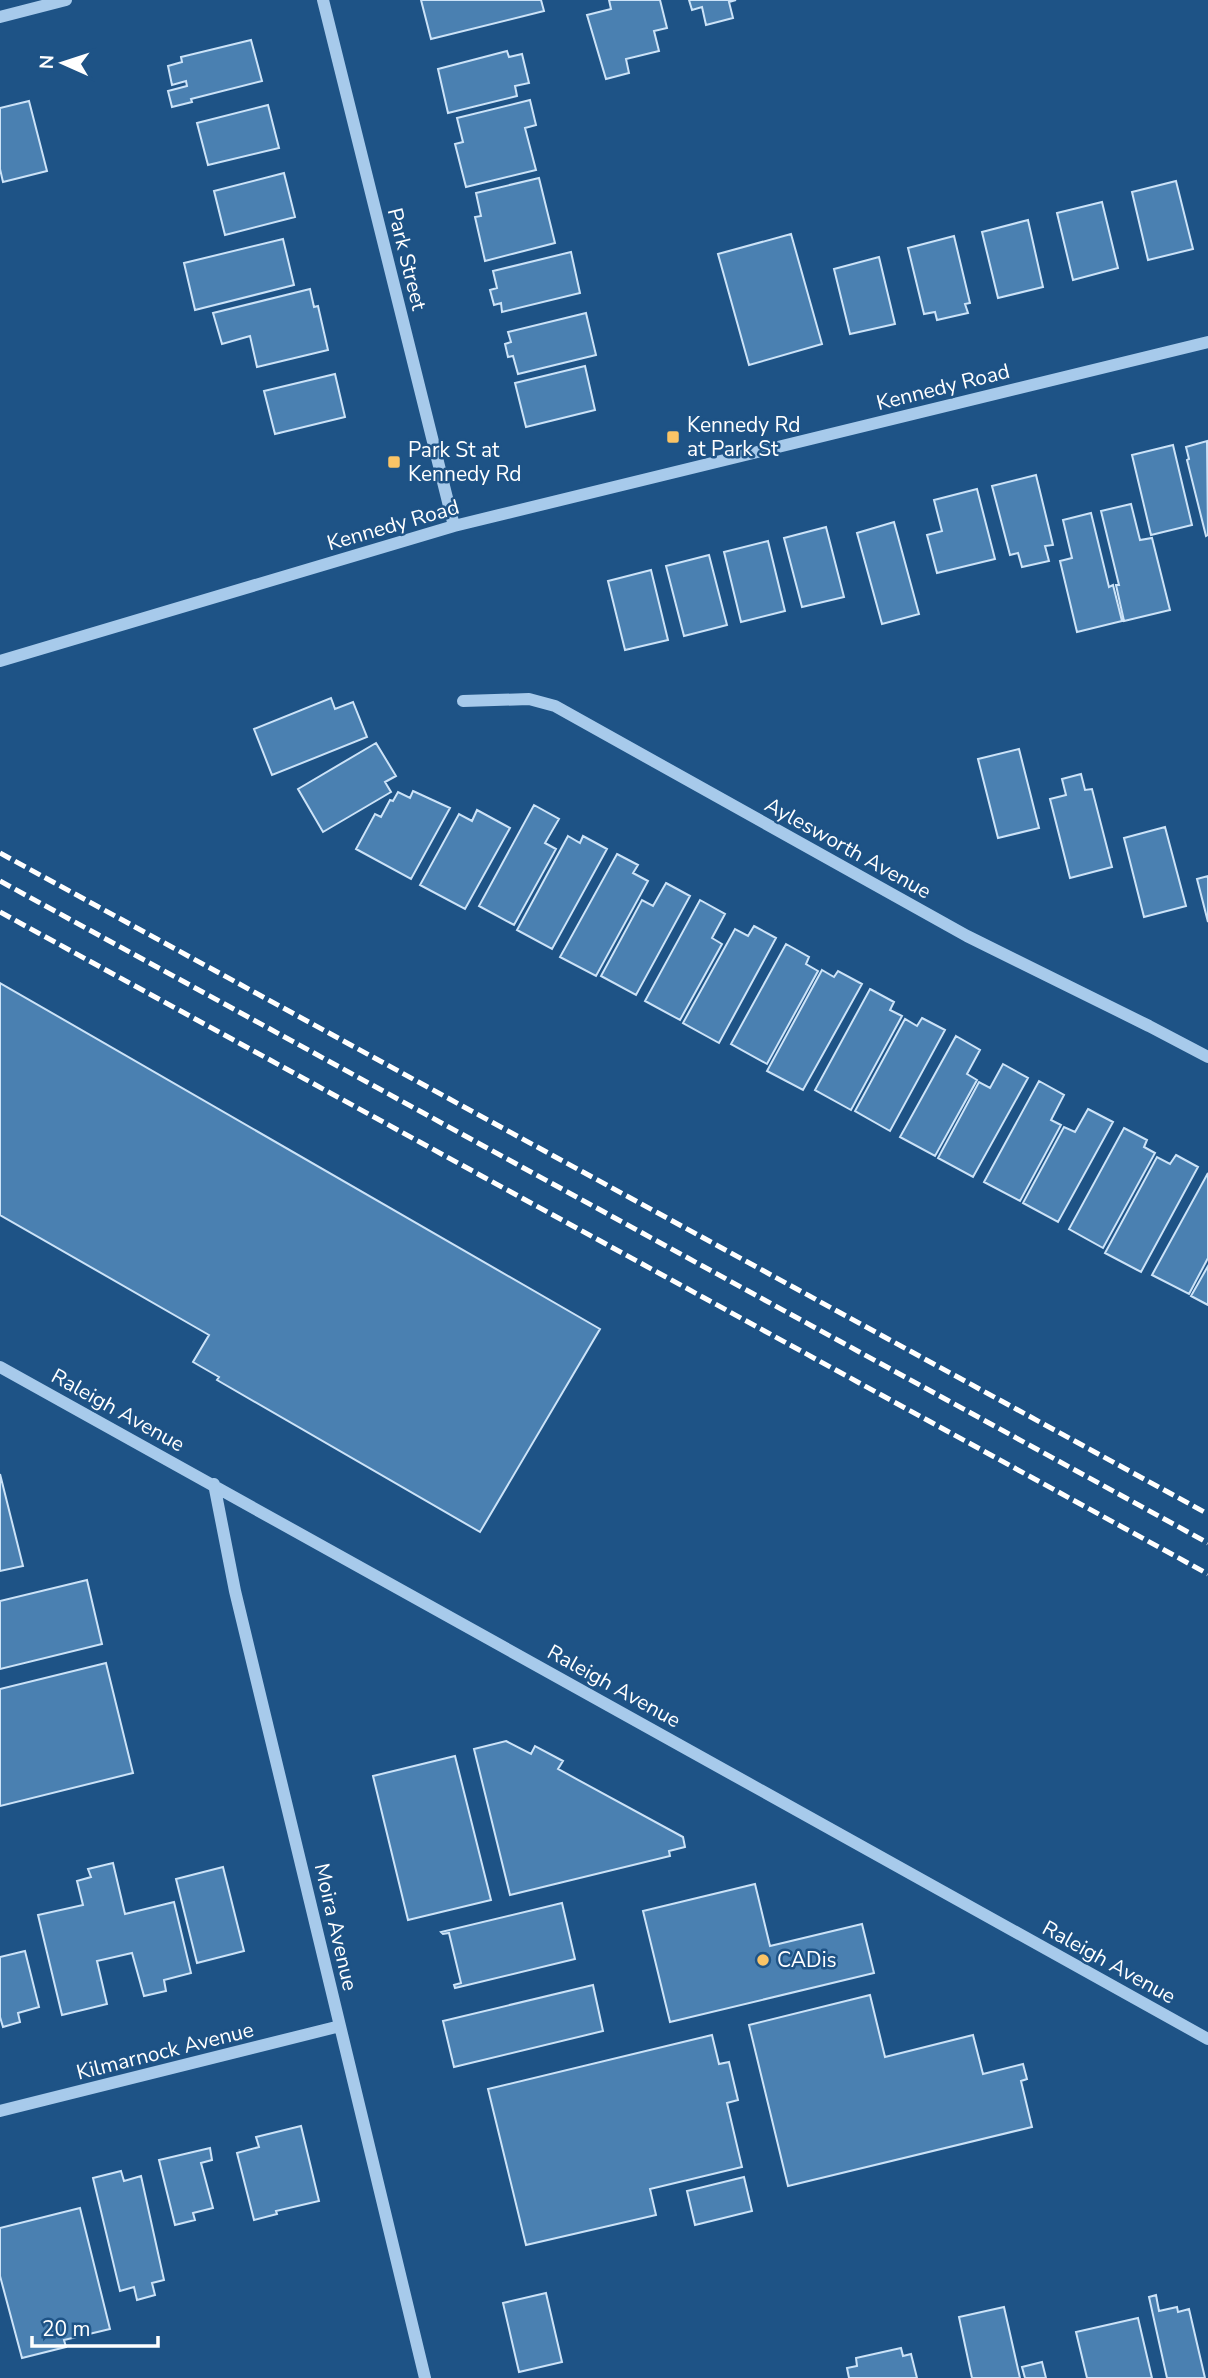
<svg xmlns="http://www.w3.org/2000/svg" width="1208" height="2378" viewBox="0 0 1208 2378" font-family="'Nunito Sans',sans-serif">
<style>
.building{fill:#4a80b1;stroke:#cce3f8;stroke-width:2}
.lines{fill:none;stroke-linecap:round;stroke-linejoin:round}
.minor{stroke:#a7caeb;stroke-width:12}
.rail{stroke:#fff;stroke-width:5;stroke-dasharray:12 5;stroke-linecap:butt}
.poi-dot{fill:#fac466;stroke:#1e5386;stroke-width:2.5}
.labels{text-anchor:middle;stroke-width:5;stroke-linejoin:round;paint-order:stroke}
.street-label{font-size:21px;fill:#fff;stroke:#1e5386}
.poi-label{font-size:21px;fill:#fff;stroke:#1e5386;text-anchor:start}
</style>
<rect width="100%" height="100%" fill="#1e5386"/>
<path class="building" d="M421,0h120l3,11 -113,28z
M609,0h51l7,28 -13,3 5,20 -33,8 3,14 -23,6 -19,-64 24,-6z
M689,0h47l-7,2 4,16 -27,7 -4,-18 -10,3z
M251,40l11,41 -71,18 1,3 -20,5 -4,-16 19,-5 -1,-5 -14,4 -4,-19 14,-4 -1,-5z
M507,51l2,6 13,-3 7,29 -14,3 2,10 -69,17 -10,-44z
M530,100l6,25 -11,3 11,42 -70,17 -11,-43 8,-2 -6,-24z
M29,101l18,70 -44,11 -3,-13v-61z
M268,105l11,43 -71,17 -11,-42z
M284,173l11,44 -70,18 -11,-44z
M539,178l16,65 -70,18 -10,-44 6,-1 -5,-23z
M1176,181l17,68 -45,11 -16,-68z
M1102,202l16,66 -45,12 -16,-67z
M1028,220l15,67 -45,11 -16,-66z
M791,234l31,110 -73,21 -31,-111z
M954,236l16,67 -5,1 3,9 -31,7 -2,-8 -11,2 -16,-66z
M283,239l11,46 -99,25 -11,-47z
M571,252l9,41 -78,19 -1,-9 -7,2 -4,-15 7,-2 -4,-17z
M879,257l16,67 -45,10 -16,-65z
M310,289l4,18 4,-1 10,44 -71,17 -7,-31 -28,8 -9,-31z
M586,313l10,42 -78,19 -5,-18 -5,1 -3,-13 6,-2 -3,-10z
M585,366l10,44 -69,17 -11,-44z
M335,374l10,43 -70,17 -11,-43z
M1207,441l1,94 -2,1 -19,-76 2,-1 -3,-12z
M1173,445l19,80 -41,10 -19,-80z
M1036,475l17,70 -8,1 4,15 -27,6 -4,-14 -8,2 -18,-69z
M977,489l18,70 -58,14 -10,-38 15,-4 -8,-31z
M1131,504l9,36 12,-2 18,72 -46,11 -8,-36h3l-18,-74z
M1091,513l18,74 4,-2 9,36 -45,11 -17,-71 12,-3 -9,-38z
M894,522l25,92 -37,10 -25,-91z
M826,527l18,70 -42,10 -18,-69z
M768,541l17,70 -44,11 -17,-70z
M709,555l18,70 -43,11 -18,-70z
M651,570l17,70 -43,10 -17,-69z
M331,698l4,11 18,-7 14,35 -95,38 -18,-46z
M376,743l20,33 -11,6 6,10 -68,40 -25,-43z
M1019,749l20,79 -41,10 -20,-79z
M1081,774l4,16 7,-1 20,78 -42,11 -20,-79 16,-4 -4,-16z
M413,791l37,17 -39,71 -55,-30 19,-35 6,3 9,-17 3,1 5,-9 12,6z
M534,805l25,14 -14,24 11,6 -42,76 -35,-19z
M477,810l33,18 -45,81 -45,-24 39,-71 13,7z
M1165,827l21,79 -42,11 -20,-79z
M568,836l12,7 3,-7 24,13 -55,100 -35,-19z
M617,854l21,11 -5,8 15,8 -52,95 -36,-19z
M1208,876v46l-11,-43z
M666,883l24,13 -54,99 -35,-19 41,-76 11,6z
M700,900l25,14 -13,24 10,6 -42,76 -35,-19z
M754,926l22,12 -57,105 -36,-20 52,-94 13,7z
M786,944l23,13 -3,7 12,7 -51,93 -36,-20z
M822,970l12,7 4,-6 24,13 -59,106 -36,-19z
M0,983l600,346 -120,203 -263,-152 2,-3 -26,-15 16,-27 -209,-120z
M870,989l24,13 -4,8 12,6 -51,94 -36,-20z
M922,1018l23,12 -55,101 -35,-20 50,-92 12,7z
M956,1036l24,14 -13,24 10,6 -42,76 -35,-19z
M1003,1064l25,14 -55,99 -35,-19 41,-76 11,6z
M1039,1081l25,14 -13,25 10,5 -41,76 -36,-19z
M1088,1109l25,13 -55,100 -35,-19 41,-76 11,5z
M1124,1128l23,12 -3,7 11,6 -52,95 -34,-19z
M1176,1155l22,12 -57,105 -36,-19 52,-96 13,7z
M1208,1173v85l-19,36 -37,-19z
M1208,1266v39l-17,-9z
M0,1474l23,92 -23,5z
M87,1580l15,64 -102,25v-68z
M106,1663l27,110 -133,33v-117z
M506,1741l25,13 4,-8 28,15 -5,8 125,68 2,10 -16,4 1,5 -160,39 -36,-146z
M455,1756l36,144 -83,20 -35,-144z
M113,1863l12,51 49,-12 17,71 -27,7 2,11 -22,5 -12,-43 -35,8 10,43 -45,11 -24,-100 45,-10 -6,-24 14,-4 -3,-8z
M223,1867l21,84 -47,12 -21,-84z
M755,1884l15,62 92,-22 12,49 -204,49 -27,-111z
M562,1903l13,56 -120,29 -1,-3 7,-2 -12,-50 -6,1 -2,-2z
M25,1951l14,56 -21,6 2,9 -17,5 -3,-10v-60z
M593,1985l10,46 -149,36 -11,-46z
M870,1995l15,62 88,-22 10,39 40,-10 4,15 -6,2 11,46 -244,59 -39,-161z
M712,2035l7,29 10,-2 9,38 -11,3 15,64 -92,22 6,26 -130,30 -38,-156z
M301,2126l18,75 -43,10 1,3 -23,6 -17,-67 22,-6 -3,-10z
M210,2148l2,12 -11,3 12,45 -20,5 2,7 -20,5 -16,-65z
M121,2171l3,10 17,-5 23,104 -12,3 3,12 -18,5 -3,-13 -14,4 -27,-113z
M744,2177l8,34 -57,14 -8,-34z
M80,2208l30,121 -46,11 2,7 -44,11 -22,-82v-48z
M546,2293l16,69 -43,10 -16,-69z
M1156,2295l3,16 18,-4 1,5 11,-3 16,69h-38l-18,-81z
M1004,2307l16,71h-48l-13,-61z
M1138,2318l14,60h-65l-11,-46z
M901,2348l2,8 8,-2 6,24h-68l-2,-10 10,-2 -1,-8z
M1042,2362l4,16h-21l-3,-11z"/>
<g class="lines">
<path class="minor" d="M323,0l131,526
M0,17l66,-17
M0,661l454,-135 754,-184
M463,701l66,-2 26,7 412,230 182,90 59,31
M0,1367l1208,672
M214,1484l21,107 190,787
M0,2111l340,-85"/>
<path class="rail" d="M0,853l1208,661
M0,881l1208,662
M0,912l1208,662"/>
</g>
<g class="poi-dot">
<rect x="666" y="430" width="14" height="14" rx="3.5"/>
<rect x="387" y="455" width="14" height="14" rx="3.5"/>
<circle cx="763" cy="1960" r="7"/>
</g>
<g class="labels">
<g class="street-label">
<text transform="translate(407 259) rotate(76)" y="7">Park Street</text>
<text transform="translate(943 387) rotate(-14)" y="7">Kennedy Road</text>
<text transform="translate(393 525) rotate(-16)" y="7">Kennedy Road</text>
<text transform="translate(848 848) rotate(29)" y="7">Aylesworth Avenue</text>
<text transform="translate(118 1410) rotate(29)" y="7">Raleigh Avenue</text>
<text transform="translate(614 1686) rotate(29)" y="7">Raleigh Avenue</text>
<text transform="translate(336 1927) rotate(77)" y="7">Moira Avenue</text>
<text transform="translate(1109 1962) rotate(29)" y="7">Raleigh Avenue</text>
<text transform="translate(165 2051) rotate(-14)" y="7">Kilmarnock Avenue</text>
</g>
<g class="poi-label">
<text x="687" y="432">Kennedy Rd<tspan x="687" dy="24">at Park St</tspan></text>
<text x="408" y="457">Park St at<tspan x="408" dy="24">Kennedy Rd</tspan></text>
<text x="777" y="1967">CADis</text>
</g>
</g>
<g transform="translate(63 63) rotate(273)" stroke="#1e5386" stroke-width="5" paint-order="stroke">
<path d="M0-5L12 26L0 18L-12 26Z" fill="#ffffff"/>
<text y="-10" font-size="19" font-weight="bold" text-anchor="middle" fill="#ffffff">N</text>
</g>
<path d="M32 2336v10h126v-10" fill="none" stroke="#ffffff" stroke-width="3.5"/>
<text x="42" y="2336" font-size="21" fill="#ffffff" stroke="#1e5386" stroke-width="5" paint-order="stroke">20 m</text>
</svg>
